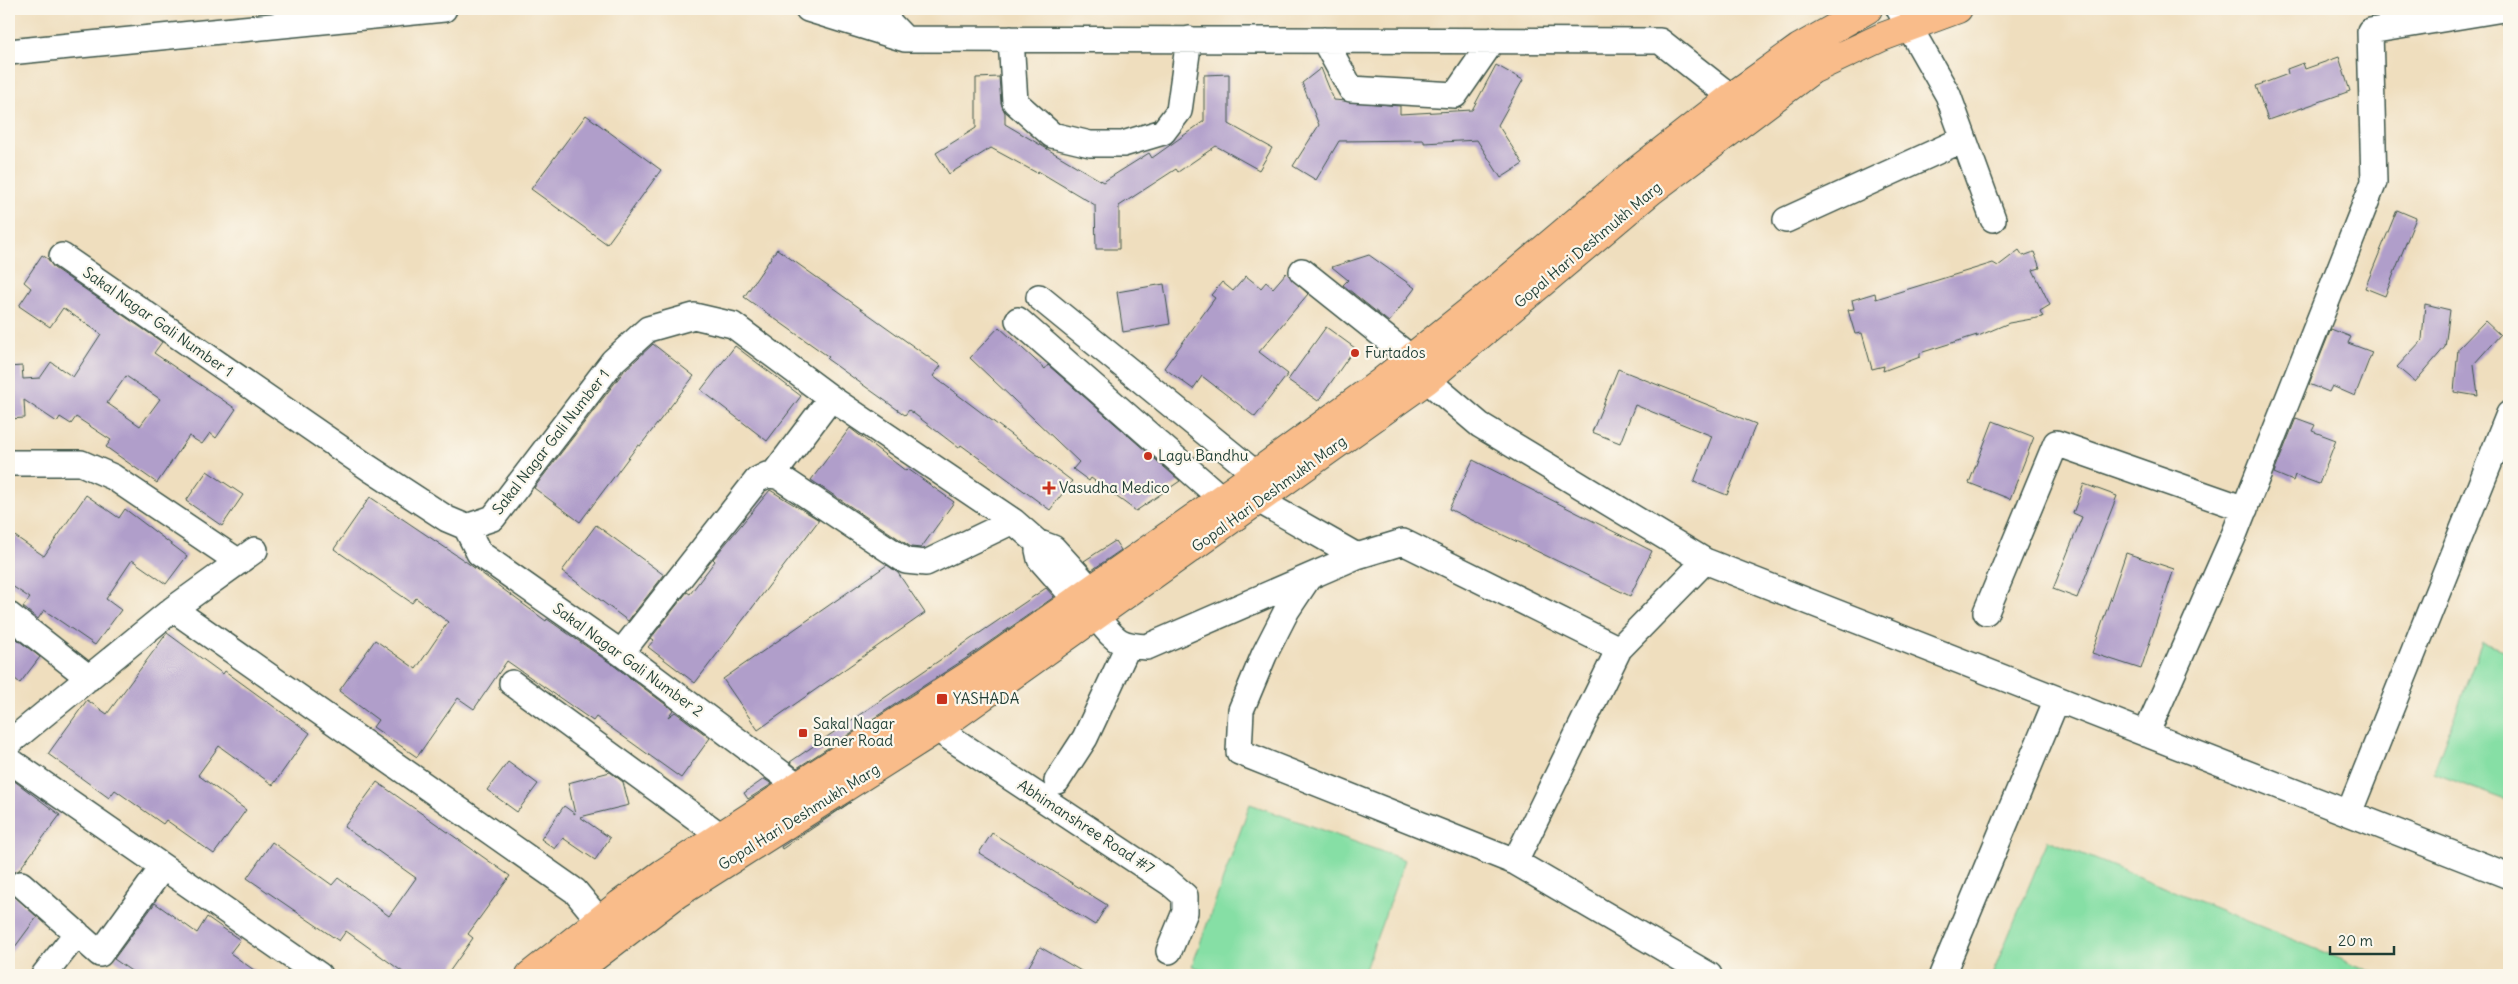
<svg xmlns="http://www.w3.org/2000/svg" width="2518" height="984" viewBox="0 0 2518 984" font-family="Delius,sans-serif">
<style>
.built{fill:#dad6f7}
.green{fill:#86dfa5;stroke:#528e6c}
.building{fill:#b09eca;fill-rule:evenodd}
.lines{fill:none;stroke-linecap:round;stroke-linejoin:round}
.minor-casing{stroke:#3e5549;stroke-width:28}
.major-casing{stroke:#3e5549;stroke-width:30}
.minor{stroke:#fff;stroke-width:25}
.major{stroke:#f9bc8a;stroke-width:28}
.poi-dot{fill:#c8321e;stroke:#fbf7ec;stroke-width:2}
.labels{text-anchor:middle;stroke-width:4.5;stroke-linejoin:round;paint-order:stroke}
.street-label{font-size:15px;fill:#1f3d34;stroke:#fbf7ec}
.poi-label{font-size:15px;fill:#1f3d34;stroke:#fbf7ec;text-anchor:start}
</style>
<rect width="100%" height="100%" fill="#fbf7ec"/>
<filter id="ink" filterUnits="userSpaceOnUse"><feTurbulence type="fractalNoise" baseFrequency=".02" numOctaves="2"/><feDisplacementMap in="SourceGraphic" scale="10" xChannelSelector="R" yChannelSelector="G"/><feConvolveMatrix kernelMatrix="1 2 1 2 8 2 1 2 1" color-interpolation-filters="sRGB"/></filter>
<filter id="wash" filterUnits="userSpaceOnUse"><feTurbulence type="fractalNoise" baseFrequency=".0096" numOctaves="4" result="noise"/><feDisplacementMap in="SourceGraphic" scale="20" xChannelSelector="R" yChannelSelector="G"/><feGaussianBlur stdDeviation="1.12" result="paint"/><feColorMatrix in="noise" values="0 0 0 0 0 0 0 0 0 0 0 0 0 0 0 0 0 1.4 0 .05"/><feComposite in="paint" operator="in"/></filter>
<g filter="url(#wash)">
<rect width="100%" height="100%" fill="#efdebe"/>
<path class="built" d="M941,9h83l-84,5z"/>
<path class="green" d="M2482,642l27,10v149l-76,-28z
M1250,804l155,56 -42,115h-145l-26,-9z
M2048,840l332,135h-388z"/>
<g id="blocks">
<path class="building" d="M2339,57l11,34 -82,29 -12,-34 32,-12 -1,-5 16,-6 2,6z
M1496,65l27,15 -25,45 25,39 -22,14 -24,-38 -53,3v-3l-85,1 -23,39 -23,-14 26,-41 -17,-42 19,-15 13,32 66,6v8l72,-4z
M1229,74v50l43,24 -13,22 -43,-24 -38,26 -2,-3 -57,37v43h-23l-1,-44 -57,-34 -1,2 -46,-25 -42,26 -13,-21 40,-25v-50l23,-1 2,26 4,10v11l98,58 46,-29 3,5 52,-37v-46z
M586,115l75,55 -54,74 -76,-55z
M2397,210l19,8 -31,78 -20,-8z
M777,249l164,117 -8,10 139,105 -22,29 -89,-65 -2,3 -50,-38 -4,5 -78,-56 2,-2 -85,-60z
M2019,250l4,6 11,-4 6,16 -7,2 17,35 -10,6 3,6 -34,6 -33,14 1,-2 -57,18v4l-37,14 1,-5 -12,3 -10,-36 -7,1 -7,-24 6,-1 -2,-9 23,-7 1,6 117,-36 5,3z
M42,255l6,4 6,9 108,74 -8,11 82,56 -20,29 -6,-5 -8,11 -13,-8 -32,47 -51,-36 5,-7 -35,-23 -5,7 -11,-7 -3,5 -33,-22 1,18 -16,1v-52l13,-1 1,13 17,-1 11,-16 22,15 28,-43 -38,-26 -13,19 -31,-21 12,-18 -7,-6zM126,376l34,23 -20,27 -33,-23z
M1369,255l46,33 -26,34 -46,-37 5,-5 -16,-13z
M1286,273l22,21 -49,58 29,22 -33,43 -53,-41 -9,13 -29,-21 51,-70 -4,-3 11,-13 11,9 13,-15 15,12 5,-6 7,6z
M1164,284l6,40 -47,8 -6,-40z
M2425,304l25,6 -5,37 -30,35 -18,-15 25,-27z
M2485,321l15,14 -26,29 4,32 -24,-4 4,-43z
M999,327l46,42 3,-4 132,116 -44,30 -45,-33 -2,3 -16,-12 6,-7 -109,-104z
M1326,327l29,21 -37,53 -30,-21z
M2331,329l20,8 -3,6 24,9 -17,44 -23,-10 -3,6 -20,-8z
M653,344l41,32 -54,70 -2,-1 -58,77 -46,-34 90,-117z
M735,346l66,50 -34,45 -66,-51z
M1618,369l138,55 -29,71 -33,-13 18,-46 -77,-31 -15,38 -28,-11z
M2296,418l19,7 -3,6 24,9 -17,44 -24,-9 -2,6 -19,-8z
M1993,421l41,16 -24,62 -41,-16z
M850,428l56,43 2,-2 46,33 -33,46 -10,-1 -100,-67z
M1473,460l179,91 -22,45 -181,-87z
M207,471l36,24 -21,31 -36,-25z
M2084,484l33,12 -40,102 -24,-9 29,-72 -9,-4z
M770,490l49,30 -124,163 -47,-36 6,-7 -3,-2 36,-46 3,2 25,-33 -2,-2z
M86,495l33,23 6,-9 62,47 -21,28 -34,-24 -26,39 15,11 -26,35 -51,-35 -6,9 -15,-12 7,-9 -21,-14v-52l35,24z
M370,497l95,64 81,60 1,-2 66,46 60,45 -5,7 7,-5 35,26 -29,40 -85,-61 -3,4 -86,-60 -33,48 -16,-11 -41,59 -44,-30 5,-7 -39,-29 36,-51 41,29 32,-47 -32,-24 -4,5 -78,-54z
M596,525l68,50 -36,46 -66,-50z
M1115,541l6,9 -29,20 -8,-9z
M2126,553l48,16 -33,100 -49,-16z
M887,565l11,8 27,40 -167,117 -35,-51z
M1046,588l8,9 -89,62 -168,109 -7,-6z
M9,633l31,24 -20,26 -11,-9z
M167,633l56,41 2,-3 85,62 -37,52 -54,-39 -21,29 48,35 -32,44 -48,-34 -3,4 -48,-34 -6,8 -61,-44 39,-54 20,14z
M508,762l30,22 -21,28 -30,-22z
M610,772l13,10 6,23 -49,12 30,21 -15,22 -32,-22 -8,11 -14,-10 23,-33 11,8 -7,-31z
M9,777l51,38 -41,55 -10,7z
M764,779l8,5 -24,15 -4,-6z
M377,782l133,94 -42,58 5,4 -26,37h-40l-61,-44 -7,10 -92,-63 25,-36 60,43 6,-7 51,38 27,-38 -72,-51z
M851,802l-69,47 -1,-2z
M992,833l115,72 -12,20 -116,-72z
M9,891l28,26 -28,38z
M155,903l42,30 10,-16 33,23 -10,13 31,22h-124l-23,-16z
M1040,947l48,28h-64z"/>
</g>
</g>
<g filter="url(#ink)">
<use href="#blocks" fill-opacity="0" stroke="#3e5549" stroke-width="1"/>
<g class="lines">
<g class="minor-casing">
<path id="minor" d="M808,9l94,29
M876,9l29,30 755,2 71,56
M1899,9l49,86 45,124
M1011,39l4,63 37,33 38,9h33l40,-12 16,-21 10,-72
M1324,40l27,49 104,6 38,-55
M9,52l435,-43
M1786,220l178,-81
M62,256l307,212 78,51 19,8 27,-9 120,-157 35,-32 46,-13 39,9 98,73 182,123 24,21 16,6 38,42
M1302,271l109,87 16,22 53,45 225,136 804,315
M1039,297l217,177
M1018,320l204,179
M9,463h72l32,14 126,85
M773,475l58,-77
M1260,501l97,55
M466,527l13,26 142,100 177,133
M1038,550l2,9 37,42
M1309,577l-22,33 -23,45 -23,55 -2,42 276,110 104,-213
M173,609l402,282 24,29 8,20
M1986,612l70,-169 189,66
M9,615l80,63
M1096,617c20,23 20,28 51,30l210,-91 46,-14 216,107 86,-88
M621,653l136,-173 10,-5 11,1 128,85 20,2 87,-42
M512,683l209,153
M937,729l233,154 15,13v16l-16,39
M2146,734l88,-199 140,-353 -4,-151 133,-22
M9,743l164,-134 82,-59
M9,760l310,215
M1057,781l28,-43 43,-92
M2349,813l160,-399
M1515,862l194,113
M21,884l79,70 63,-87
M44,975l33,-42
M1942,975l115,-276"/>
</g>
<g class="major-casing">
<path id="major" d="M530,975l90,-71 43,-31 311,-201 262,-184 145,-106 100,-80 154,-130 96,-75 68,-49 69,-39
M571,975l106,-81 260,-165 459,-327 31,-22 224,-189 161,-121 70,-33 76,-28"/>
</g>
<use href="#minor" class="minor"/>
<use href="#major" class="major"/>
</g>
</g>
<g class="poi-dot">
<circle cx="1355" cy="353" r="5"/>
<circle cx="1148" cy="456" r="5"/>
<path d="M1046.5 480.5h5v5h5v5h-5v5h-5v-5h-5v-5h5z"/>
<rect x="936" y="693" width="12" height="12" rx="2.5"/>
<rect x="798" y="728" width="10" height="10" rx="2.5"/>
</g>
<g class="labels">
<g class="street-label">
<text transform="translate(1588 245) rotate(-40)" y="5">Gopal Hari Deshmukh Marg</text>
<text transform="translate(158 322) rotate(35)" y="5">Sakal Nagar Gali Number 1</text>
<text transform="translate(551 442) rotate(-52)" y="5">Sakal Nagar Gali Number 1</text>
<text transform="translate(1269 494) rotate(-36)" y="5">Gopal Hari Deshmukh Marg</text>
<text transform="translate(628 660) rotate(36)" y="5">Sakal Nagar Gali Number 2</text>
<text transform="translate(799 817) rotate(-32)" y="5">Gopal Hari Deshmukh Marg</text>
<text transform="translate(1086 827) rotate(33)" y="5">Abhimanshree Road #7</text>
</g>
<g class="poi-label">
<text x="1365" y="358">Furtados</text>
<text x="1158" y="461">Lagu Bandhu</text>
<text x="1059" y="493">Vasudha Medico</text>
<text x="953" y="704">YASHADA</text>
<text x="813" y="729">Sakal Nagar<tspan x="813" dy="17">Baner Road</tspan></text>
</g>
</g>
<rect width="2518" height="984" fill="none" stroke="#fbf7ec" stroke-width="30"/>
<path d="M2330 946v8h64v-8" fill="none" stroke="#1f3d34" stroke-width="2.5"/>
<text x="2338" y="946" font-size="15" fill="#1f3d34" stroke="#fbf7ec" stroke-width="4" paint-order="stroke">20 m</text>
</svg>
